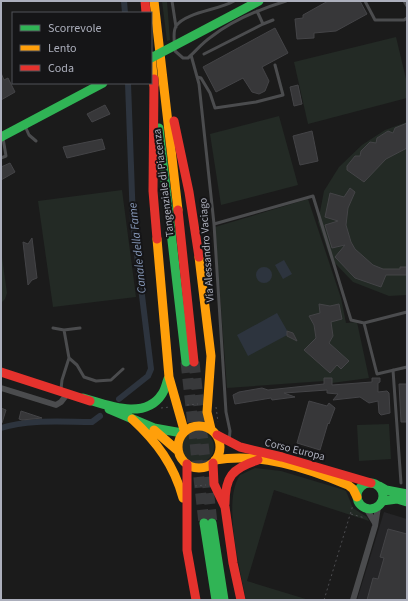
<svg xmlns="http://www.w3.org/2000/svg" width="408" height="601" viewBox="0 0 408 601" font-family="'Source Sans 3',sans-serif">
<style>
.built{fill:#252527}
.green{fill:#232a25}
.water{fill:#2d343e}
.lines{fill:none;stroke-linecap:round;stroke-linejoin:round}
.canal{stroke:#2d343e;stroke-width:6}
.building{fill:#373739;stroke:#444447}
.highway-tunnel{stroke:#38393b;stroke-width:11;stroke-dasharray:11 5.5;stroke-linecap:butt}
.path{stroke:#4c4c50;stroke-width:1;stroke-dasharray:2 3;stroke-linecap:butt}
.lane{stroke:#4b4c4e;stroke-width:3}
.street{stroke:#4b4c4e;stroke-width:6}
.fast{stroke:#30b455;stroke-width:9}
.slow{stroke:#ff9f0a;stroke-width:9}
.jam{stroke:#e5322d;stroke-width:9}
.fast-bridge{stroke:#30b455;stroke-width:9}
.labels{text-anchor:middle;stroke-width:4;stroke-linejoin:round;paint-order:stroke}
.street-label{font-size:11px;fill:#acafbc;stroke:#151517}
.water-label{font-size:12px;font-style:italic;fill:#8496b6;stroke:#151517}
</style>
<rect width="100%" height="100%" fill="#1b1b1b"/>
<path class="built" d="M384,512l23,7v81h-50z"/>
<path class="green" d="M162,1h5l3,39 -3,1z
M396,37l11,46v15l-99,26 -14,-62z
M279,116l19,69 -77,20 -11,-71z
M407,122v173l-18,1 -36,-14 -23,-24 -12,-36 6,-31 15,-24 23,-22 23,-15z
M122,190l14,107 -83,10 -15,-106z
M308,199l33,99 5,25 11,-1 12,56 -37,5v-5h-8v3l-97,7 -12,-161z
M1,250l6,43 -2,6 -4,4z
M389,424l2,35 -32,2 -2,-36z
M182 447a16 16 0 1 1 32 0a16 16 0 1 1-32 0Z
M255,468l26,3 60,18 5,2 7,17 14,9 2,4 -95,-31 -27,91 62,19h-63c-6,-31 -24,-99 -6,-125z"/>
<path class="water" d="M284,260l8,14 -9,5 -8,-14z
M256 275a8 8 0 1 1 16 0a8 8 0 1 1-16 0Z
M277,313l12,21 -41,22 -11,-21z"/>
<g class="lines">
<path class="canal" d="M124,1l1,12
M119,399l29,-23 3,-7 -18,-147 -5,-139
M1,428c29,-9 61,-6 91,-6l8,-6"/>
</g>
<path class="building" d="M328,1h32l7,13 -31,17 -22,2v5l-17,1 -2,-20 8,-1v-3z
M275,28l13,25 -26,14 7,14 -4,10 -6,3 -7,-2 -9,-14 -27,14 -13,-25z
M1,73l3,7 4,-2 7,14 -14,8z
M298,85l4,19 -8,2 -4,-19z
M105,105l5,9 -18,8 -5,-8z
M407,123v25l-21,11 -22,23 -17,-12v-4l8,-10h5l1,-5 9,-9 6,1 1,-5 11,-7 5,2 2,-5z
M312,131l6,30 -18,4 -7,-29z
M102,139l3,10 -38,9 -4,-11z
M10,163l5,9 -14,8v-13z
M350,188l5,4 -7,16 -2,17 5,17 4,7 18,16 10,4h17v-2h7v8h-21l-5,12 -26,-9 -20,-21 10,-12 -13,3 -7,-23 13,-4 -13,-4 5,-24 14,4z
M32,238l5,40 -5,2 -4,5 -5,-43 5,2z
M319,304l11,2 9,-2 3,15 -11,3 2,14 -4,7 20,18 -8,8 -4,-4 -7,8 -26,-23 12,-12 -2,-13 -5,-9 11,-3z
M287,331l6,2 4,8 -10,-5z
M324,378h8v7l40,-3v-4h8v4l-2,1v9l9,-1 2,2 1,20 -9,2 -2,-2 -1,-12 -9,2 -9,-6 -27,3 5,-6 -11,-1v-3l-43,3 11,4 -23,3 -1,-2 -36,6 -2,-9 6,-3 23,-4 6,2 56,-6z
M399,384h8v38h-6z
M309,401l18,5 2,-3 6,5 -6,16 -1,-1 -8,27 -23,-7z
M1,408l5,2 -4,13h-1z
M21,411l21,7 -20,2 -3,-1z
M388,529l19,5v66h-40l6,-22 5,1 6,-21 -4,-1z"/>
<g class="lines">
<path class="highway-tunnel" d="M186,362l18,161
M194,362l18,161"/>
<path class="path" d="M187,405l11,-1
M216,407l2,15
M161,408l9,-1
M195,486l11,-1
M351,514l14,4
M324,600l29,-95"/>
<path class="lane" d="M172,1l4,26
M234,1c-15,9 -48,11 -58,25 -4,7 -1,18 -1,25l8,7h5c8,-7 14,-15 23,-21 22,-17 49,-28 75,-36
M365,1l10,19h29l3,-2
M404,1l3,5
M263,24l10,-4
M204,54l59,-30 -6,-13
M191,55l8,29 15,140 12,188 4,19 -1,11
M197,77l4,1 9,15 5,15 41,-6 27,-7 -8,-30
M25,126l4,9 7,6
M1,158l5,-2 -3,-18
M214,224l99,-28 38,124 13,3
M407,312l-43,11 13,51 30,-7
M53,328l11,2 5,28 -7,22 -1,9
M64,330l16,-2
M69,358l8,7 7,12 12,4 15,-1 12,-11
M393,370l8,113"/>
<path class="street" d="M1,388l55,17 5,-3 7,-9
M366,508l9,15
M353,600l22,-74 3,-19"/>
<path class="fast" d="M159,128l27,234
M1,137l102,-54
M83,398c24,7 62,23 79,-4 3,-4 4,-10 6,-15
M109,409l45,19 28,5
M357 496a13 13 0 1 1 26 0a13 13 0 1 1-26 0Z
M379,486l7,4 21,4
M382,501l15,-2 10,3
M204,523l12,77
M212,523l12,77"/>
<path class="slow" d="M154,1l24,209
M151,56l3,29
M157,239l12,138 15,53
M199,257l12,99 -4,56 4,17
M132,419c25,23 42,46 51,79
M178 447a21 21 0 1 1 42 0a21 21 0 1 1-42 0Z
M154,430l23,20
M215,460c44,-8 92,8 133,25l5,4 4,8"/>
<path class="jam" d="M145,1l1,12
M154,79l-1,112 4,48
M174,121l15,71 10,65
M178,210l16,152
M1,372l89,29
M217,435l23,12 42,10 89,26
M213,463l1,21 11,23 8,56 8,37
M187,464v86l9,50
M225,504c0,-27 7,-36 33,-44"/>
<path class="fast-bridge" d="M151,58l108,-57"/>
</g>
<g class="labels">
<g class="street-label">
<text transform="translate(163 183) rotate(-97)" y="4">Tangenziale di Piacenza</text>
<text transform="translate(206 250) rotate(-94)" y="4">Via Alessandro Vaciago</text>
<text transform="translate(295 449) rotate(14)" y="4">Corso Europa</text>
</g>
<g class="water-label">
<text transform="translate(137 248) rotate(-96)" y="4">Canale della Fame</text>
</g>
</g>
<rect width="408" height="601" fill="none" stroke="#acafbc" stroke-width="4"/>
<rect x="12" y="12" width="140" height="72" fill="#151517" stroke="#515359"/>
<rect x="20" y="25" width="20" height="6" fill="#30b455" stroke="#515359"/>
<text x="48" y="32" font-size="12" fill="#acafbc">Scorrevole</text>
<rect x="20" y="45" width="20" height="6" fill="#ff9f0a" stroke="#515359"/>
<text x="48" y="52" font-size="12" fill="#acafbc">Lento</text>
<rect x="20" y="65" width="20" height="6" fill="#e5322d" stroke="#515359"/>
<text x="48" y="72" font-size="12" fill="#acafbc">Coda</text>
</svg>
